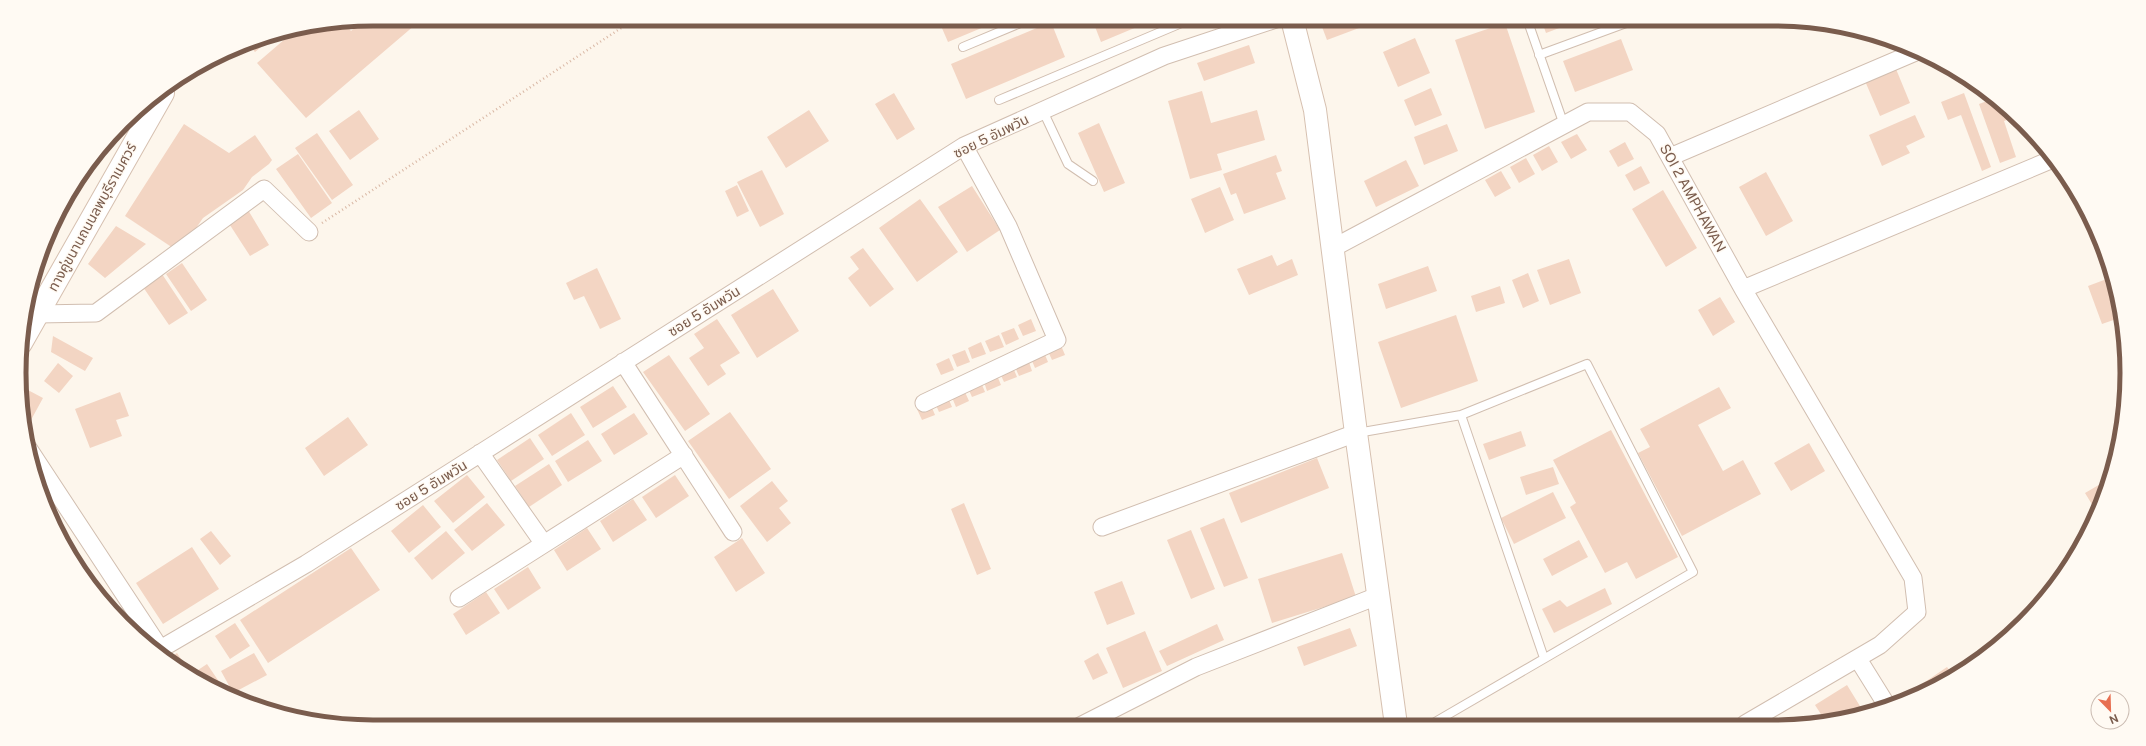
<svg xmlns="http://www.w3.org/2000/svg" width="2146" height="746" viewBox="0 0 2146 746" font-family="'Public Sans','Noto Sans Thai',sans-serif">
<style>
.building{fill:#f3d5c3}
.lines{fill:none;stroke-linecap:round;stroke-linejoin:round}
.lane-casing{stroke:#d1beb0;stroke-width:10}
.street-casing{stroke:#d1beb0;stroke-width:19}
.secondary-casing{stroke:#d6c0b0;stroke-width:24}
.path{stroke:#d9b8a5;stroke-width:2.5;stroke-dasharray:1 3;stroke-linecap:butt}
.lane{stroke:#fff;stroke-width:8}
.street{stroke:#fff;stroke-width:17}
.secondary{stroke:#fff;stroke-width:22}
.labels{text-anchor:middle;stroke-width:3;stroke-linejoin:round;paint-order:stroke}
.street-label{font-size:14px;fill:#7a5c4d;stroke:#fffaf3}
.rim{fill:none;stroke:#7a5c4d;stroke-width:5}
</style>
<rect width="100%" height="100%" fill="#fdf6ec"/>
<path class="building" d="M422,19l-116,99 -49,-55 42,-36 5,-1 40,-4 7,9 13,-11z
M470,19h16l-10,8z
M938,19h65l-55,23z
M1092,19h64l-55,23z
M1319,19h64l-56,21z
M1446,19h30l-28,9z
M1541,19h42l-37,14z
M1051,22l14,35 -99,42 -15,-35z
M1505,23l30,89 -50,17 -30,-89z
M277,34l-22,18 -8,-9 5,-1z
M1415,38l15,35 -32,14 -15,-35z
M1621,39l12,31 -58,22 -12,-31z
M1249,45l6,18 -51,18 -7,-18z
M1896,69l14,34 -30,13 -15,-35z
M1431,88l11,27 -27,11 -11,-26z
M1202,91l9,32 46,-13 8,30 -48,14 5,16 -32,9 -22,-78z
M894,93l21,36 -18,11 -22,-36z
M1964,93l27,74 -9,4 -21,-56 -13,5 -7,-18z
M1995,98l20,19 -11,4 12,36 -16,6 -21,-59z
M359,110l20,29 -29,21 -21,-29z
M809,110l20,31 -43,27 -19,-31z
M1915,115l10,22 -19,9 4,7 -28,13 -13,-31z
M1099,123l26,60 -21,9 -26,-59z
M184,124l45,29 26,-18 17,25 -3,4 -17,13 -9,13 -40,28 -18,26 -9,6 -51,-34z
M1447,124l11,27 -34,14 -10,-28z
M317,133l36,52 -21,15 -37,-52z
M1577,134l10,16 -16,9 -10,-17z
M1625,142l9,17 -16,8 -9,-16z
M1549,146l9,16 -16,9 -9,-16z
M298,154l34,49 -21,15 -35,-49z
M1276,155l6,16 -6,2 10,26 -42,15 -8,-21 -5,2 -8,-21z
M1526,158l9,16 -16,9 -9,-16z
M1406,160l13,26 -43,21 -12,-26z
M1641,166l9,17 -16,8 -9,-16z
M762,170l22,44 -24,13 -23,-45z
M1501,171l10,17 -16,9 -10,-17z
M1766,172l27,49 -27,15 -27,-49z
M737,185l12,26 -12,6 -12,-26z
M972,186l28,44 -33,22 -29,-45z
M1220,187l14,33 -29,13 -14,-34z
M1663,190l34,58 -31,19 -34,-58z
M920,199l38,53 -41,30 -38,-54z
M248,210l21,35 -19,11 -22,-34z
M116,226l30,18 -41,34 -17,-14z
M863,248l31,41 -24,18 -22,-29 11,-9 -9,-12z
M1272,255l5,11 15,-7 6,16 -49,20 -12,-26z
M1569,259l12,34 -31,12 -13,-35z
M182,263l25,37 -16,11 -25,-37z
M1428,266l9,25 -51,18 -8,-25z
M597,268l24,51 -21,10 -16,-33 -10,4 -8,-17z
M1528,273l11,28 -16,7 -11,-28z
M162,274l26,39 -19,12 -26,-38z
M2112,277l10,40 -20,7 -14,-38z
M1500,286l5,17 -29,9 -5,-16z
M773,289l26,42 -42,27 -26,-43z
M1720,297l15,25 -22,14 -15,-26z
M1456,315l22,66 -77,27 -23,-66z
M717,319l23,34 -20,12 6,9 -18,12 -19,-28 15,-10 -10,-14z
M1031,319l5,12 -13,5 -5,-11z
M1014,328l5,11 -13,6 -5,-12z
M999,335l5,12 -14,5 -5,-11z
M53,336l40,22 -8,13 -34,-19z
M981,342l5,12 -14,5 -4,-11z
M1060,343l5,12 -13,5 -5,-11z
M965,350l5,12 -13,5 -5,-12z
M1043,350l5,12 -13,6 -5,-12z
M669,355l41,59 -25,17 -42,-59z
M949,358l5,12 -13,5 -5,-11z
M1028,359l4,12 -13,5 -5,-11z
M58,363l15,13 -14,17 -15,-12z
M1012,365l5,12 -13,5 -5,-11z
M996,373l5,12 -14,6 -4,-12z
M980,380l5,12 -13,5 -5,-11z
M613,386l14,21 -34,21 -13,-21z
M1719,387l12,21 -33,17 25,46 20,-11 18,34 -79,42 -44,-83 12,-6 -10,-18z
M26,389l17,9 -12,22 -8,-4 -3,-16z
M964,390l5,11 -13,6 -5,-12z
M120,392l9,24 -13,4 6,16 -32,12 -15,-39z
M947,395l5,12 -13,5 -5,-11z
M930,403l5,12 -13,5 -5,-11z
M730,412l41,57 -42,30 -41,-58z
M571,413l14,22 -33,21 -14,-21z
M634,413l14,21 -34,21 -13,-21z
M348,417l20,28 -44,31 -19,-28z
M1611,430l67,127 -42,22 -9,-17 -22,11 -35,-66 6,-4 -23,-43z
M1521,431l5,15 -37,14 -6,-16z
M530,438l14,21 -33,22 -14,-21z
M588,440l14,21 -34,21 -13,-21z
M1809,443l16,28 -34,20 -17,-28z
M1317,458l12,30 -88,35 -12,-30z
M549,464l13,21 -33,22 -14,-21z
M1553,467l6,17 -33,11 -6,-18z
M467,475l18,22 -32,26 -19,-22z
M675,475l14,21 -33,22 -14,-21z
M2109,479l-12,30 -1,2 -11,-18z
M772,481l16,20 -9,7 12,15 -24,19 -27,-36z
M1553,492l13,26 -52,26 -13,-26z
M633,499l14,21 -34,22 -13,-21z
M487,503l18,22 -33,26 -18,-21z
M964,503l27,66 -14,6 -26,-66z
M423,505l18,22 -32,26 -18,-22z
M1224,518l24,60 -24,9 -24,-59z
M587,528l14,21 -34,22 -13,-21z
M1191,530l24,59 -24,10 -24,-59z
M211,531l20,25 -11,9 -20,-26z
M446,531l19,22 -33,27 -18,-22z
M742,538l23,35 -29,19 -22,-35z
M1579,540l9,17 -36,19 -9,-17z
M192,547l27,42 -56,35 -27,-41z
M351,548l29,42 -112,73 -28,-43z
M1342,553l14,44 -84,26 -14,-44z
M528,567l13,21 -33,22 -14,-21z
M1122,581l13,33 -28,11 -13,-33z
M1605,588l7,16 -58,29 -12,-24 18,-9 7,7z
M486,592l14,21 -34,22 -13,-21z
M235,623l15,23 -20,13 -15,-23z
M1217,624l7,16 -57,26 -8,-15z
M1350,628l7,18 -53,20 -7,-19z
M1145,631l17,40 -39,17 -17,-40z
M177,653l14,21 -15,-7 -9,-8z
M254,653l13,22 -34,18 -12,-22z
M1098,653l10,20 -15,7 -9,-19z
M207,664l17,25 -32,-15z
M1947,667l6,8 -26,16 -5,-7z
M1847,685l16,26 -37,11 -11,-17z
M1786,720l3,4h-9z"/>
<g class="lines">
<g class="lane-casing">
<path id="lane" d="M1527,19l37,106
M963,47l67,-28
M1539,55l98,-36
M999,100l192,-81
M1043,111l25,53 25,17
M1461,415l83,243
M1357,433l104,-18 126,-51 106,208 -263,153"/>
</g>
<g class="street-casing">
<path id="street" d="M1670,157l248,-106
M1333,248l255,-136h42l27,22 86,155 310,-130
M1743,289l170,289 4,34 -37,33 -135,79
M37,314l59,-1 168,-124 45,43
M623,362l110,170
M924,403l133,-63 -49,-114 -44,-80
M28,448l133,202
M480,453l64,91
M1102,527l254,-94
M459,598l225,-143
M157,651l149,-87 658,-418 200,-90 112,-37
M1858,659l28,45
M1080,726l116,-59 184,-72"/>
</g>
<g class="secondary-casing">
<path id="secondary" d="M1292,19l23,91 41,323 40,292
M21,343l142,-250"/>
</g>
<path class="path" d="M322,223l313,-204"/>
<use href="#lane" class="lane"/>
<use href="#street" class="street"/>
<use href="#secondary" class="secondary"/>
</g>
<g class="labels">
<g class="street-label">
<text transform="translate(991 136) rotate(-26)" y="5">ซอย 5 อัมพวัน</text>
<text transform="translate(1693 198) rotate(61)" y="5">SOI 2 AMPHAWAN</text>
<text transform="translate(92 217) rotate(-61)" y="5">ทางคู่ขนานถนนลพบุรีราเมศวร์</text>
<text transform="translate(704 311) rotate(-32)" y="5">ซอย 5 อัมพวัน</text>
<text transform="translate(431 485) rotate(-32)" y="5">ซอย 5 อัมพวัน</text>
</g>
</g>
<path d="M0 0H2146V746H0ZM373 26H1773A347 347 0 0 1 2120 373V373A347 347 0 0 1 1773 720H373A347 347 0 0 1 26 373V373A347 347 0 0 1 373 26Z" fill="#fffaf3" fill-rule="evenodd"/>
<path class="rim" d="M373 26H1773A347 347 0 0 1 2120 373V373A347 347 0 0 1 1773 720H373A347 347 0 0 1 26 373V373A347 347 0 0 1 373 26Z"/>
<g transform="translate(2110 710) rotate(157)"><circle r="19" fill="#fffaf3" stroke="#cabbb1"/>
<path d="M0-3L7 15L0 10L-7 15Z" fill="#e76f51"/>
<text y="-6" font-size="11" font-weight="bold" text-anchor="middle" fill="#7a5c4d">N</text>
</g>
</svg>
